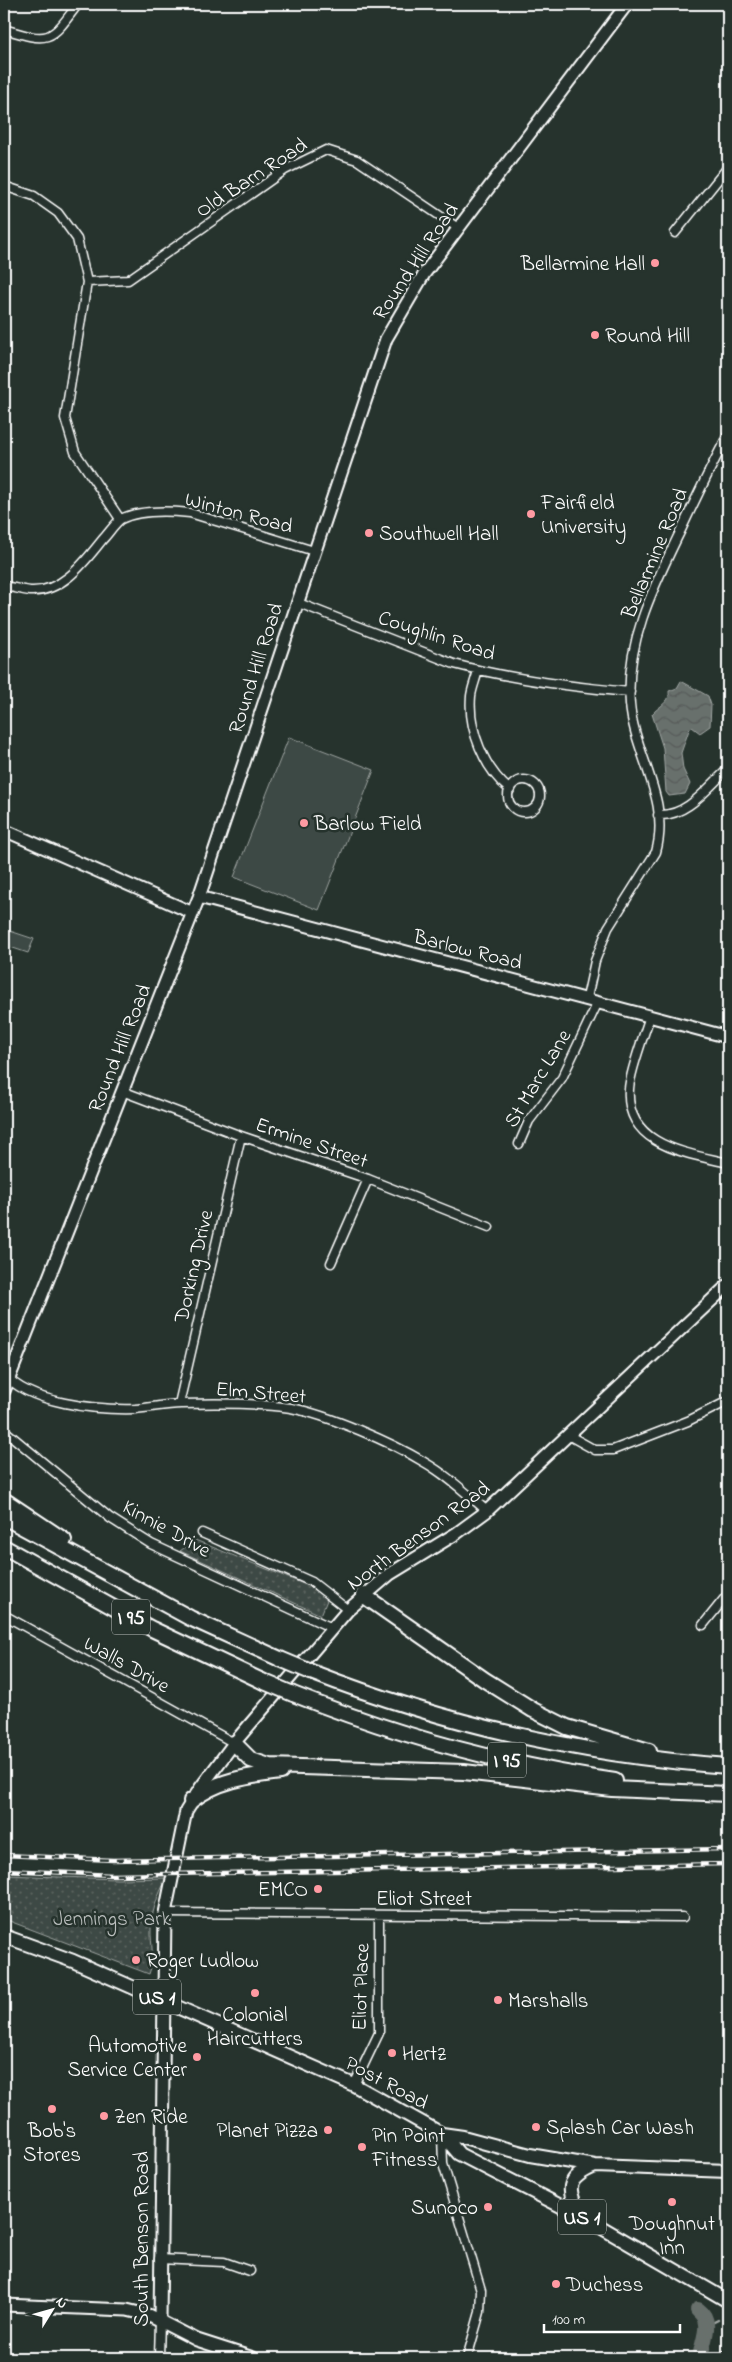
<svg xmlns="http://www.w3.org/2000/svg" width="732" height="2362" viewBox="0 0 732 2362" font-family="'Indie Flower',sans-serif">
<style>
.park{fill:url(#park-dots);stroke:#9ea4a2}
.pitch{fill:#3e4944;stroke:#9ea4a2}
.water{fill:url(#water-waves);stroke:#a4a9a7}
.lines{fill:none;stroke-linecap:round;stroke-linejoin:round}
.stream{stroke:#a4a9a7;stroke-width:2.5}
.river{stroke:#67706c;stroke-width:16}
.street-casing{stroke:#fff;stroke-width:11}
.secondary-casing{stroke:#fff;stroke-width:15}
.primary-casing{stroke:#fff;stroke-width:16}
.highway-casing{stroke:#fff;stroke-width:18}
.street{stroke:#26332d;stroke-width:8}
.secondary{stroke:#26332d;stroke-width:11}
.primary{stroke:#26332d;stroke-width:12}
.highway{stroke:#26332d;stroke-width:14}
.rail-casing{stroke:#fff;stroke-width:4.5}
.rail{stroke:#26332d;stroke-width:2.5;stroke-dasharray:8;stroke-linecap:butt}
.highway-bridge-casing{stroke:#fff;stroke-width:18;stroke-linecap:butt}
.highway-bridge{stroke:#26332d;stroke-width:14}
.poi-dot{fill:#ff9aa2;stroke:#26332d;stroke-width:2}
.labels{text-anchor:middle;stroke-width:5;stroke-linejoin:round;paint-order:stroke}
.shield{fill:#26332d;stroke:#bec2c0;stroke-width:1}
.shield-label{font-size:20px;font-weight:bold;fill:#fff}
.street-label{font-size:21px;fill:#fff;stroke:#26332d}
.poi-label{font-size:21px;fill:#fff;stroke:#26332d;text-anchor:start}
.park-label{font-size:21px;fill:#bbbfbe;stroke:#26332d}
</style>
<defs>
<pattern id="park-dots" width="8" height="8" patternUnits="userSpaceOnUse" patternTransform="scale(1.25)"><rect width="8" height="8" fill="#3e4944"/><path d="M2 2h.1M6 6h.1" fill="none" stroke="#5b6460" stroke-width="1.8" stroke-linecap="round"/></pattern>
<pattern id="water-waves" width="16" height="10" patternUnits="userSpaceOnUse" patternTransform="scale(1.25)"><rect width="16" height="10" fill="#67706c"/><path d="M0 5q4-4 8 0t8 0" fill="none" stroke="#575a59"/></pattern>
</defs>
<rect width="100%" height="100%" fill="#26332d"/>
<filter id="ink" filterUnits="userSpaceOnUse"><feTurbulence type="fractalNoise" baseFrequency=".02" numOctaves="2"/><feDisplacementMap in="SourceGraphic" scale="10" xChannelSelector="R" yChannelSelector="G"/><feConvolveMatrix kernelMatrix="1 2 1 2 8 2 1 2 1" color-interpolation-filters="sRGB"/></filter>
<g filter="url(#ink)">
<path class="park" d="M195,1540l111,45 14,8 7,7 -6,15 -141,-64z
M4,1875l113,4 50,-1c-10,18 -17,37 -16,57 1,15 3,25 -2,39l-145,-55z"/>
<path class="pitch" d="M289,737l85,33 -55,140 -85,-33z
M4,929l30,10 -6,14 -24,-8z"/>
<path class="water" d="M681,681l27,15 3,9 -1,21 -10,7 -8,-6 -3,3 -8,23 2,16 7,15 -5,10 -16,2 -3,-4 -3,-44 -11,-34c7,-8 19,-12 17,-23l8,-3z"/>
<g class="lines">
<path class="stream" d="M708,2325l10,-5"/>
<path class="river" d="M698,2310c16,12 4,31 2,48"/>
<g class="street-casing">
<path id="street" d="M4,29c46,14 46,13 74,-25
M4,186l30,10 24,17 19,26 10,43 -22,136 10,34 45,67
M675,233l53,-66
M87,282l41,-2 157,-110 41,-20 31,10 101,68
M4,586c8,1 18,4 26,5 33,2 55,-30 73,-52 5,-5 12,-16 18,-20 18,-9 49,-8 69,-6l124,38
M296,602l158,62c57,15 117,23 176,28
M478,670c-2,9 -6,18 -7,26 -3,33 13,73 39,94
M508 796a16 16 0 1 1 32 0a16 16 0 1 1-32 0Z
M658,815c29,2 50,-28 70,-46
M587,998l8,-37 13,-33 48,-76c15,-52 -22,-98 -26,-148 -5,-62 25,-120 51,-174 15,-32 30,-64 47,-95
M650,1016c-6,19 -20,55 -21,73 -4,57 58,64 99,74
M122,1091l119,45 127,43 121,48
M519,1144l10,-23 33,-43 36,-76
M331,1263l37,-84
M4,1373c23,31 95,37 131,36 15,-1 31,-5 46,-5 33,-1 77,-1 110,4 37,7 100,34 133,54 23,13 43,32 63,49
M179,1404l62,-268
M4,1430l106,88 41,26 181,84
M568,1435l27,15h18l75,-29 40,-20
M202,1533l110,49 36,28
M4,1615l230,128
M703,1625l25,-31
M165,1913l518,4
M354,2085l25,-52v-118
M442,2135l1,29 38,126 -1,22 -13,46
M159,2259l65,3 26,9
M159,2358l1,-38"/>
</g>
<g class="secondary-casing">
<path id="secondary" d="M4,830l189,83
M199,897l529,140
M4,1391l195,-494 187,-558 38,-65 203,-270
M4,2305l123,5 21,5 49,25 56,18
M160,2320l5,-407 21,-102 15,-24 33,-44 114,-133 42,-36 67,-41 30,-22 241,-226
M727,2358l1,-2"/>
</g>
<g class="primary-casing">
<path id="primary" d="M4,1936l69,25 281,124 88,49 17,20 133,68 136,79
M442,2134l21,3 67,18 65,11 133,5
M581,2216c-15,-27 -16,-37 14,-50"/>
</g>
<g class="highway-casing">
<path id="highway" d="M4,1500l60,40
M4,1517l186,101 90,41
M4,1547l148,82 110,52
M363,1595l122,85 48,30 34,17 82,24
M311,1672c134,52 274,84 417,94
M293,1694c103,41 211,71 322,87
M234,1743l17,17 18,6 195,6 148,17 116,5
M191,1801c25,-21 58,-25 90,-29"/>
</g>
<use href="#street" class="street"/>
<use href="#secondary" class="secondary"/>
<use href="#primary" class="primary"/>
<use href="#highway" class="highway"/>
<g class="rail-casing">
<path id="rail" d="M4,1855l109,5 615,-11
M4,1870l109,5 615,-11"/>
</g>
<use href="#rail" class="rail"/>
<g class="highway-bridge-casing">
<path id="highway-bridge" d="M280,1659l31,13
M262,1681l31,13"/>
</g>
<use href="#highway-bridge" class="highway-bridge"/>
</g>
</g>
<g class="poi-dot">
<circle cx="655" cy="263" r="5"/>
<circle cx="595" cy="335" r="5"/>
<circle cx="531" cy="514" r="5"/>
<circle cx="369" cy="533" r="5"/>
<circle cx="304" cy="823" r="5"/>
<circle cx="318" cy="1889" r="5"/>
<circle cx="136" cy="1960" r="5"/>
<circle cx="255" cy="1993" r="5"/>
<circle cx="498" cy="2000" r="5"/>
<circle cx="392" cy="2053" r="5"/>
<circle cx="197" cy="2057" r="5"/>
<circle cx="52" cy="2109" r="5"/>
<circle cx="104" cy="2116" r="5"/>
<circle cx="536" cy="2127" r="5"/>
<circle cx="328" cy="2130" r="5"/>
<circle cx="362" cy="2147" r="5"/>
<circle cx="672" cy="2202" r="5"/>
<circle cx="488" cy="2207" r="5"/>
<circle cx="556" cy="2284" r="5"/>
</g>
<g class="labels">
<g class="shield">
<rect x="112" y="1599.5" width="38" height="35" rx="4"/>
<rect x="488" y="1742.5" width="38" height="35" rx="4"/>
<rect x="133" y="1979.5" width="48" height="35" rx="4"/>
<rect x="558" y="2199.5" width="48" height="35" rx="4"/>
</g>
<g class="shield-label">
<text x="131" y="1624">I 95</text>
<text x="507" y="1767">I 95</text>
<text x="157" y="2004">US 1</text>
<text x="582" y="2224">US 1</text>
</g>
<g class="street-label">
<text transform="translate(251 177) rotate(-33)" y="7">Old Barn Road</text>
<text transform="translate(415 261) rotate(-56)" y="7">Round Hill Road</text>
<text transform="translate(239 512) rotate(15)" y="7">Winton Road</text>
<text transform="translate(654 553) rotate(-67)" y="7">Bellarmine Road</text>
<text transform="translate(437 635) rotate(18)" y="7">Coughlin Road</text>
<text transform="translate(255 668) rotate(-72)" y="7">Round Hill Road</text>
<text transform="translate(468 949) rotate(14)" y="7">Barlow Road</text>
<text transform="translate(119 1048) rotate(-68)" y="7">Round Hill Road</text>
<text transform="translate(537 1078) rotate(-59)" y="7">St Marc Lane</text>
<text transform="translate(312 1142) rotate(19)" y="7">Ermine Street</text>
<text transform="translate(193 1266) rotate(-77)" y="7">Dorking Drive</text>
<text transform="translate(261 1392) rotate(5)" y="7">Elm Street</text>
<text transform="translate(167 1528) rotate(29)" y="7">Kinnie Drive</text>
<text transform="translate(418 1535) rotate(-36)" y="7">North Benson Road</text>
<text transform="translate(127 1664) rotate(29)" y="7">Walls Drive</text>
<text x="424" y="1905">Eliot Street</text>
<text transform="translate(360 1987) rotate(-88)" y="7">Eliot Place</text>
<text transform="translate(387 2082) rotate(28)" y="7">Post Road</text>
<text transform="translate(141 2239) rotate(-90)" y="7">South Benson Road</text>
</g>
<g class="poi-label">
<text x="645" y="270" text-anchor="end">Bellarmine Hall</text>
<text x="605" y="342">Round Hill</text>
<text x="541" y="509">Fairfield<tspan x="541" dy="24">University</tspan></text>
<text x="379" y="540">Southwell Hall</text>
<text x="314" y="830">Barlow Field</text>
<text x="308" y="1896" text-anchor="end">EMCO</text>
<text x="146" y="1967">Roger Ludlow</text>
<text x="508" y="2007">Marshalls</text>
<text x="255" y="2021" text-anchor="middle">Colonial<tspan x="255" dy="24">Haircutters</tspan></text>
<text x="187" y="2052" text-anchor="end">Automotive<tspan x="187" dy="24">Service Center</tspan></text>
<text x="402" y="2060">Hertz</text>
<text x="114" y="2123">Zen Ride</text>
<text x="546" y="2134">Splash Car Wash</text>
<text x="52" y="2137" text-anchor="middle">Bob's<tspan x="52" dy="24">Stores</tspan></text>
<text x="318" y="2137" text-anchor="end">Planet Pizza</text>
<text x="372" y="2142">Pin Point<tspan x="372" dy="24">Fitness</tspan></text>
<text x="478" y="2214" text-anchor="end">Sunoco</text>
<text x="672" y="2230" text-anchor="middle">Doughnut<tspan x="672" dy="24">Inn</tspan></text>
<text x="566" y="2291">Duchess</text>
</g>
<g class="park-label">
<text x="112" y="1925">Jennings Park</text>
</g>
</g>
<rect width="732" height="2362" fill="none" stroke="#26332d" stroke-width="20"/>
<rect x="10" y="10" width="712" height="2342" fill="none" stroke="#fff" stroke-width="2" filter="url(#ink)"/>
<g transform="translate(52 2310) rotate(53)" stroke="#26332d" stroke-width="4" paint-order="stroke">
<path d="M0-4L9 19L0 12L-9 19Z" fill="#ffffff"/>
<text y="-8" font-size="14" font-weight="bold" text-anchor="middle" fill="#ffffff">N</text>
</g>
<path d="M544 2324v8h136v-8" fill="none" stroke="#ffffff" stroke-width="2.5"/>
<text x="552" y="2324" font-size="15" fill="#ffffff" stroke="#26332d" stroke-width="4" paint-order="stroke">100 m</text>
</svg>
